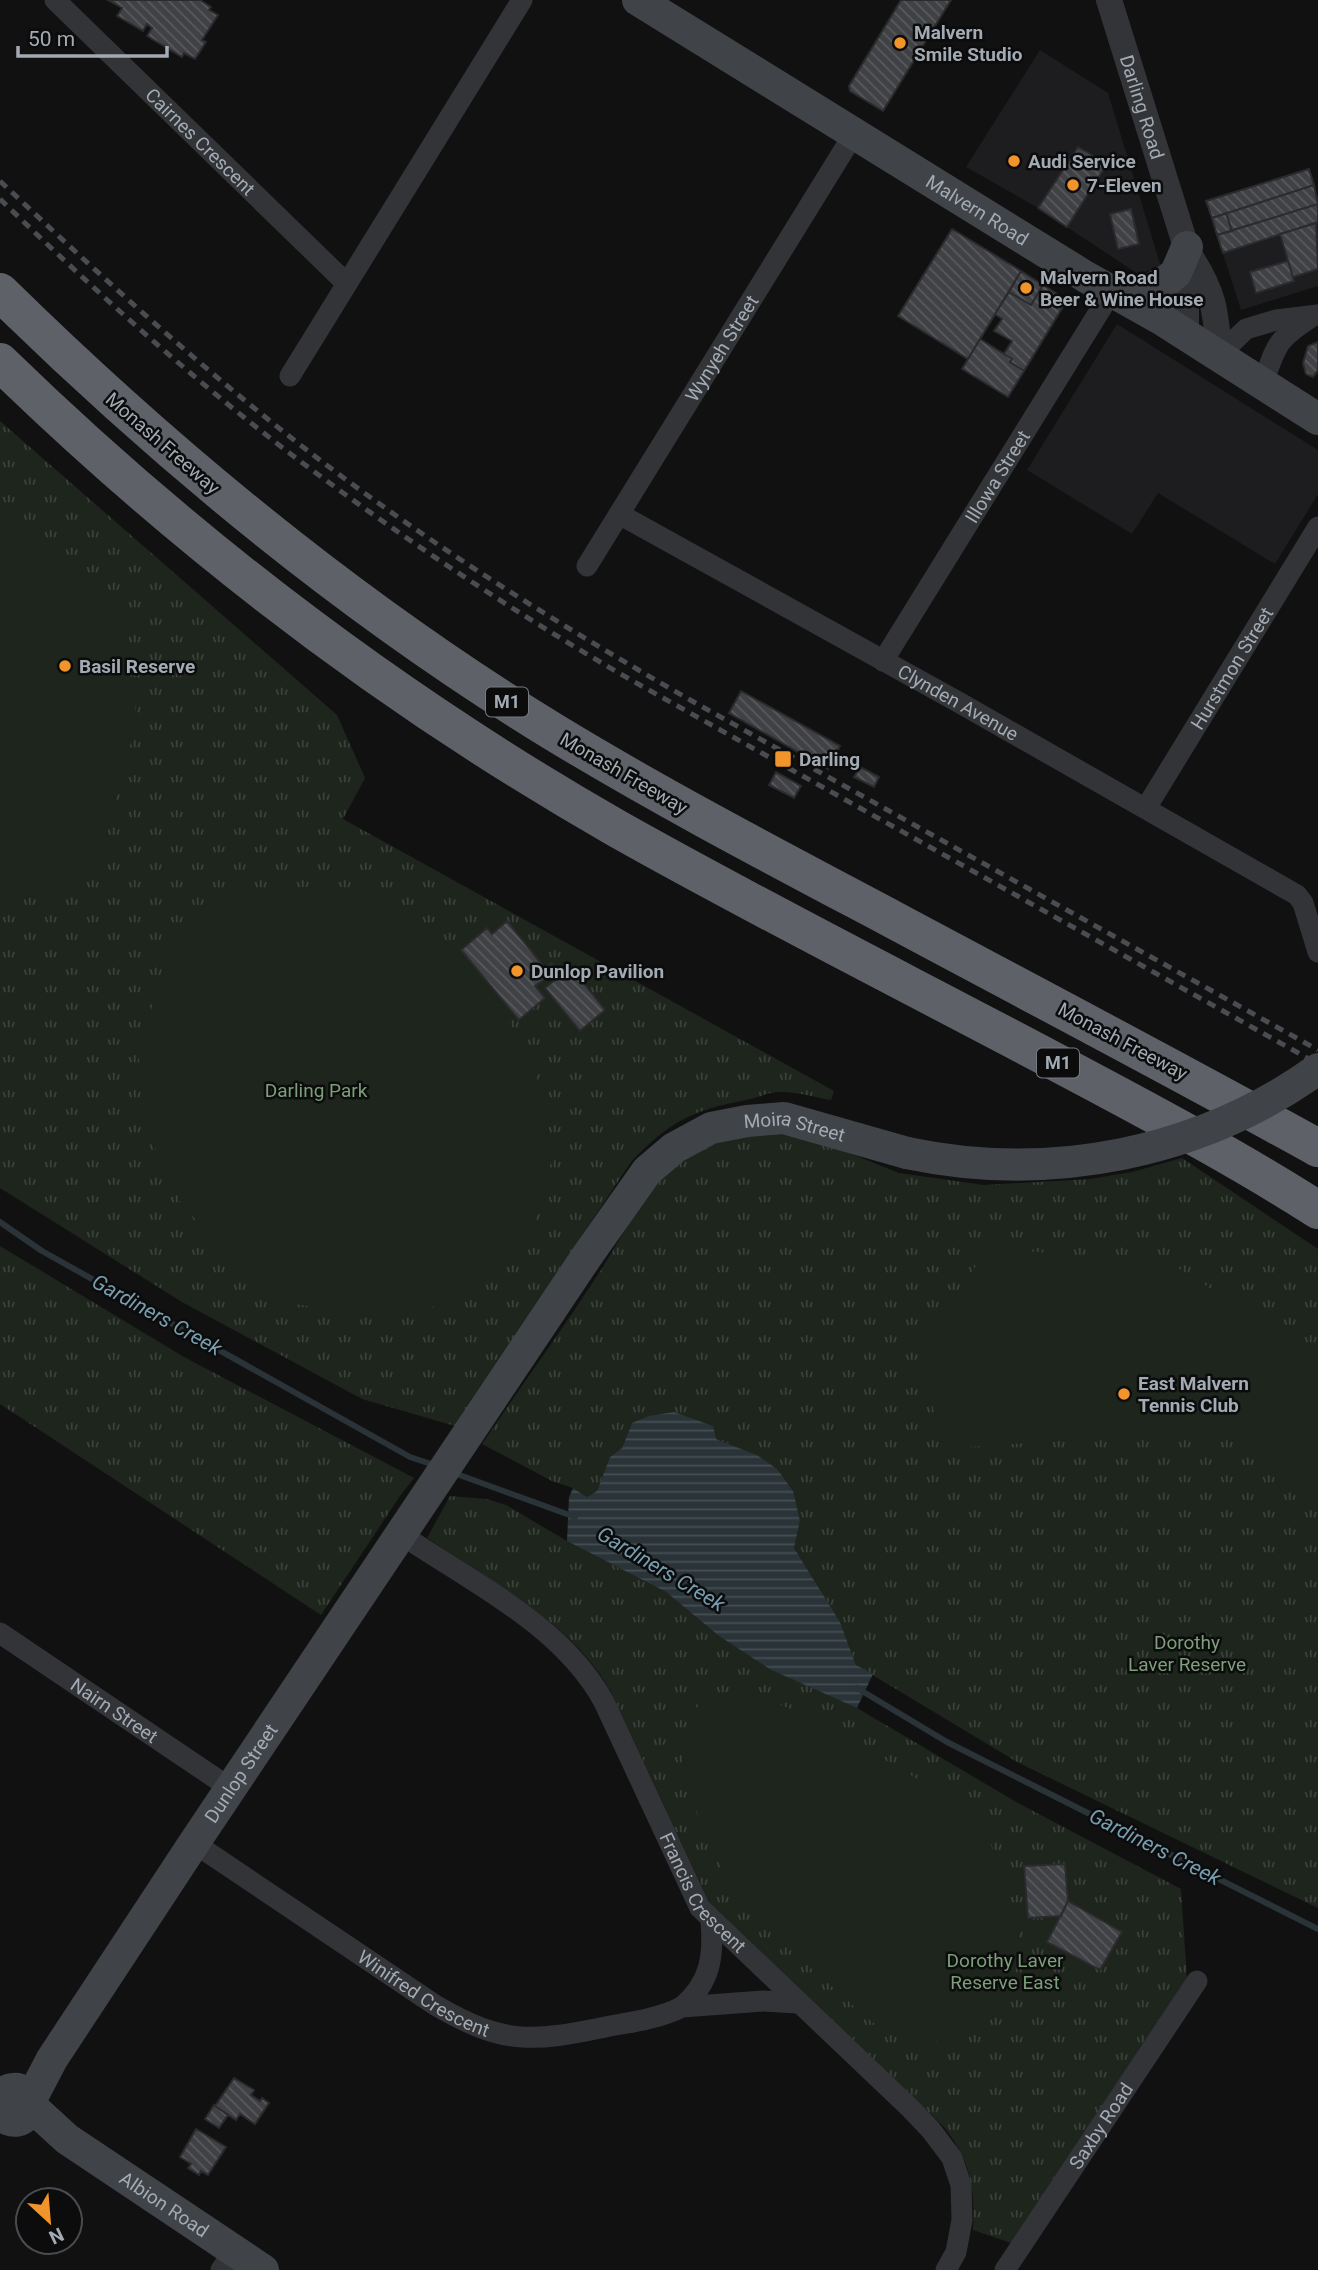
<svg xmlns="http://www.w3.org/2000/svg" width="1318" height="2270" viewBox="0 0 1318 2270" font-family="Roboto,sans-serif">
<style>
.built{fill:#1d1d1f}
.grass{fill:url(#grass-tufts)}
.pitch{fill:#1d251d}
.water{fill:url(#water-rules)}
.lines{fill:none;stroke-linecap:round;stroke-linejoin:round}
.stream{stroke:#2a3338;stroke-width:6}
.building{fill:url(#building-back-hatch);stroke:#2b2b2e;stroke-width:2}
.minor{stroke:#323437;stroke-width:21}
.tertiary{stroke:#323437;stroke-width:26}
.secondary{stroke:#404347;stroke-width:32}
.motorway{stroke:#5e6268;stroke-width:38}
.rail{stroke:#494c50;stroke-width:5;stroke-dasharray:9 7;stroke-linecap:butt}
.secondary-bridge{stroke:#404347;stroke-width:32}
.poi-dot{fill:#f1942a;stroke:#0c0c0d;stroke-width:2.5}
.labels{text-anchor:middle;stroke-width:5;stroke-linejoin:round;paint-order:stroke}
.shield{fill:#0c0c0d;stroke:#757b81;stroke-width:2}
.shield-label{font-size:18px;font-weight:bold;fill:#a2aab3}
.poi-label{font-size:19px;font-weight:bold;fill:#a2aab3;stroke:#0c0c0d;text-anchor:start}
.street-label{font-size:19px;fill:#a2aab3;stroke:#0c0c0d}
.park-label{font-size:19px;fill:#7c9f79;stroke:#0c0c0d}
.water-label{font-size:21px;font-style:italic;fill:#789daf;stroke:#0c0c0d}
</style>
<defs>
<pattern id="grass-tufts" width="24" height="20" patternUnits="userSpaceOnUse" patternTransform="scale(1.75)"><rect width="24" height="20" fill="#1d251d"/><path d="M3 7l-1-3M5 7V3M7 7l1-3M15 17l-1-3M17 17v-4M19 17l1-3" fill="none" stroke="#3b423b"/></pattern>
<pattern id="water-rules" width="6" height="5" patternUnits="userSpaceOnUse" patternTransform="scale(1.75)"><rect width="6" height="5" fill="#2a3338"/><path d="M0 2.5h6" fill="none" stroke="#464e52"/></pattern>
<pattern id="building-back-hatch" width="6" height="6" patternUnits="userSpaceOnUse" patternTransform="scale(1.75)"><rect width="6" height="6" fill="#404145"/><path d="M-1 5l2 2M0 0l6 6M5-1l2 2" fill="none" stroke="#585a5d"/></pattern>
</defs>
<rect width="100%" height="100%" fill="#111112"/>
<path class="built" d="M1040,50l68,43 53,174 -23,7 -100,-66 -72,-41z
M1309,169l9,30v87l-77,24 -24,-75z
M1117,324l201,126v44l-43,70 -117,-71 -26,41 -105,-64z"/>
<path class="grass" d="M0,421l337,294 28,63 -22,41 491,272 -3,9c-17,-3 -36,-9 -53,-8 -12,1 -21,6 -32,8 -54,10 -77,22 -115,62l-176,264 -93,-27 -180,-97 -182,-114z
M783,1132l66,21 50,20 85,12 106,-6 42,-7 50,-14 136,91v659l-299,-145 -163,-98 -16,-43 -46,-74 6,-27 -43,-66 -41,-16 -84,-16 -10,25 -12,9 -13,34 -10,6 -14,-9 -21,-7 -70,-37c40,-59 82,-117 121,-177 19,-30 45,-83 74,-103 34,-24 65,-30 106,-32z
M0,1246l184,111 230,121 -14,18 -79,119 -321,-211z
M450,1496l37,3 19,6 61,36 99,51 53,44 52,34 86,38 161,95 163,86 6,90 -176,264 -38,-13c2,-42 -2,-69 -29,-103l-234,-223 -99,-212c-37,-68 -121,-111 -184,-154z"/>
<path class="pitch" d="M0,498l53,64 68,51 16,106 -31,118 -25,45 -81,24z
M333,884l74,26 62,51 65,101 18,92 -8,50 -25,42 -65,54 -61,19 -98,-15 -63,-43 -51,-58 -39,-83 -3,-65 30,-111 65,-49z
M990,1247l185,19 131,83 12,1v160l-8,-2 -90,-78 -254,17 -1,-6 -24,1 -23,-98z
M736,1689l77,28 163,97 29,61 14,61 -9,58 -22,29 -37,17 -42,5 -38,-24 -135,-119 -40,-92 -16,-61 19,-46z"/>
<path class="water" d="M674,1412l39,14 3,13 41,16 20,14 16,22 7,30 -6,27 46,74 16,43 17,9 -16,34 -86,-38 -52,-34 -53,-44 -99,-51 2,-44 4,-9 14,9 10,-6 13,-34 12,-9 10,-25 17,-7z"/>
<g class="lines">
<path class="stream" d="M0,1222l42,29 368,206 24,8
M454,1473l121,44
M857,1688l90,54 371,187"/>
</g>
<path class="building" d="M108,0h92l11,7 -2,3 9,5 -16,25 4,2 -11,17 -11,-6 -2,4 -35,-21 5,-8 -5,-4 -4,7 -26,-15 5,-8z
M901,0h50l-68,111 -33,-20 -1,-5z
M1078,147l29,17 -40,63 -29,-19z
M1309,169l5,16 -102,33 -6,-17z
M1314,185l4,19 -101,31 -5,-17z
M1318,204v18l-95,31 -6,-18z
M1131,209l8,35 -21,5 -8,-35z
M1226,213l6,18 -15,4 -5,-17z
M1316,223l2,46 -25,8 -13,-43z
M952,229l69,42 -53,88 -70,-43z
M1288,261l6,20 -38,12 -6,-21z
M1021,271l22,14 -12,20 -22,-13z
M1043,285l24,15 -43,71 -14,-9 2,-3 -8,-5 8,-13 -18,-10 8,-12 -7,-5 14,-22 22,13z
M980,339l32,20 -2,3 14,9 -16,26 -46,-28z
M1318,342v28l-5,7 -7,-3 -3,-11 5,-17z
M741,691l99,55 -12,23 -99,-56z
M860,767l19,10 -5,10 -20,-10z
M776,772l25,14 -7,12 -25,-13z
M507,921l38,47 6,-5 6,7 -22,16 10,12 -26,22 -58,-70 26,-22 5,6z
M571,967l34,43 -25,21 -35,-43z
M1065,1864l3,37 -7,15 -33,2 -4,-52z
M1068,1901l54,31 -22,38 -53,-28z
M234,2078l20,12 -3,5 9,6 2,-3 7,5 -14,21 -15,-10 -4,6 -21,-14z
M214,2105l14,10 -9,13 -14,-9z
M196,2129l30,18 -18,28 -7,-4 -2,4 -11,-7 3,-4 -11,-7z"/>
<g class="lines">
<g class="minor">
<path id="s1" d="M55,0l291,283"/>
<path d="M1219,355l27,-26 30,-9 42,-5"/>
<path d="M290,376l232,-376"/>
<path d="M1263,383c14,-38 12,-42 47,-65"/>
<path id="s2" d="M619,514l341,189 337,192 6,8 15,49"/>
<path id="s3" d="M587,566l268,-434"/>
<path id="s4" d="M883,661l229,-370"/>
<path id="s5" d="M1146,808l172,-281"/>
<path id="s6" d="M402,1535c70,47 161,91 202,167l96,206 211,201 20,21 21,28 9,27 1,35 -6,32 -10,18"/>
<path id="s7" d="M0,1633l230,155"/>
<path id="s8" d="M194,1843l241,162c70,41 98,37 175,21 24,-4 50,-8 72,-19l81,-6 34,2"/>
<path d="M682,2007c29,-25 32,-51 29,-87"/>
<path d="M221,2270l13,-19"/>
<path id="s9" d="M1005,2270l192,-289"/>
</g>
<g class="tertiary">
<path id="s10" d="M1109,0l79,253c26,39 28,57 31,102"/>
<path d="M1186,336v-51l2,-32"/>
</g>
<g class="secondary">
<path id="s11" d="M638,0l448,277 75,42 157,100"/>
<path d="M1128,300l38,-19 10,-8 11,-26"/>
<path d="M0,2096c13,-13 28,-8 31,10 -5,16 -20,20 -31,7"/>
<path id="s12" d="M30,2101l22,-42 142,-216 393,-587 60,-85 27,-23 37,-20 36,-7 37,-3 123,35"/>
<path id="s13" d="M31,2106l36,33 196,131"/>
</g>
<path class="motorway" d="M0,292c168,165 350,315 552,439 110,67 225,127 340,188 142,76 285,151 426,229
M0,362c185,180 392,338 616,466 154,87 313,166 468,249 79,42 159,85 234,133"/>
<path class="rail" d="M0,181c95,90 191,178 294,259 125,98 260,182 398,261l626,349
M0,199c100,97 204,191 316,274 101,75 206,144 315,207l687,384"/>
<path class="secondary-bridge" d="M907,1153c142,30 293,1 411,-84"/>
</g>
<g class="poi-dot">
<circle cx="900" cy="43" r="7"/>
<circle cx="1014" cy="161" r="7"/>
<circle cx="1073" cy="185" r="7"/>
<circle cx="1026" cy="288" r="7"/>
<circle cx="65" cy="666" r="7"/>
<rect x="774" y="750" width="18" height="18" rx="3.5"/>
<circle cx="517" cy="971" r="7"/>
<circle cx="1124" cy="1394" r="7"/>
</g>
<g class="labels">
<g class="shield">
<rect x="486" y="687.5" width="42" height="29" rx="5"/>
<rect x="1037" y="1048.5" width="42" height="29" rx="5"/>
</g>
<g class="shield-label">
<text x="507" y="708">M1</text>
<text x="1058" y="1069">M1</text>
</g>
<g class="poi-label">
<text x="914" y="39">Malvern<tspan x="914" dy="22">Smile Studio</tspan></text>
<text x="1028" y="168">Audi Service</text>
<text x="1087" y="192">7-Eleven</text>
<text x="1040" y="284">Malvern Road<tspan x="1040" dy="22">Beer &amp; Wine House</tspan></text>
<text x="79" y="673">Basil Reserve</text>
<text x="799" y="766">Darling</text>
<text x="531" y="978">Dunlop Pavilion</text>
<text x="1138" y="1390">East Malvern<tspan x="1138" dy="22">Tennis Club</tspan></text>
</g>
<g class="street-label">
<text dy="7" stroke="none"><textPath href="#s10" startOffset="112">Darling Road</textPath></text>
<text dy="7" stroke="none"><textPath href="#s1" startOffset="203">Cairnes Crescent</textPath></text>
<text dy="7" stroke="none"><textPath href="#s11" startOffset="399">Malvern Road</textPath></text>
<text dy="7" stroke="none"><textPath href="#s3" startOffset="256">Wynyeh Street</textPath></text>
<text transform="translate(163 443) rotate(41)" y="7">Monash Freeway</text>
<text dy="7" stroke="none"><textPath href="#s4" startOffset="217">Illowa Street</textPath></text>
<text dy="7" stroke="none"><textPath href="#s5" startOffset="164">Hurstmon Street</textPath></text>
<text dy="7" stroke="none"><textPath href="#s2" startOffset="388">Clynden Avenue</textPath></text>
<text transform="translate(624 773) rotate(30)" y="7">Monash Freeway</text>
<text transform="translate(1123 1041) rotate(28)" y="7">Monash Freeway</text>
<text dy="7" stroke="none"><textPath href="#s12" startOffset="1279">Moira Street</textPath></text>
<text dy="7" stroke="none"><textPath href="#s7" startOffset="138">Nairn Street</textPath></text>
<text dy="7" stroke="none"><textPath href="#s12" startOffset="390">Dunlop Street</textPath></text>
<text dy="7" stroke="none"><textPath href="#s6" startOffset="481">Francis Crescent</textPath></text>
<text dy="7" stroke="none"><textPath href="#s8" startOffset="275">Winifred Crescent</textPath></text>
<text dy="7" stroke="none"><textPath href="#s9" startOffset="173">Saxby Road</textPath></text>
<text dy="7" stroke="none"><textPath href="#s13" startOffset="166">Albion Road</textPath></text>
</g>
<g class="park-label">
<text x="316" y="1097">Darling Park</text>
<text x="1187" y="1649">Dorothy<tspan x="1187" dy="22">Laver Reserve</tspan></text>
<text x="1005" y="1967">Dorothy Laver<tspan x="1005" dy="22">Reserve East</tspan></text>
</g>
<g class="water-label">
<text transform="translate(157 1315) rotate(29)" y="7">Gardiners Creek</text>
<text transform="translate(661 1569) rotate(31)" y="7">Gardiners Creek</text>
<text transform="translate(1155 1847) rotate(27)" y="7">Gardiners Creek</text>
</g>
</g>
<g transform="translate(49 2221) rotate(154)"><circle r="33" fill="#0c0c0d" stroke="#484b4f" stroke-width="2"/>
<path d="M0-5L12 26L0 18L-12 26Z" fill="#f1942a"/>
<text y="-10" font-size="19" font-weight="bold" text-anchor="middle" fill="#a2aab3">N</text>
</g>
<path d="M18 46v10h149v-10" fill="none" stroke="#a2aab3" stroke-width="3.5"/>
<text x="28" y="46" font-size="21" fill="#a2aab3" stroke="#0c0c0d" stroke-width="5" paint-order="stroke">50 m</text>
</svg>
